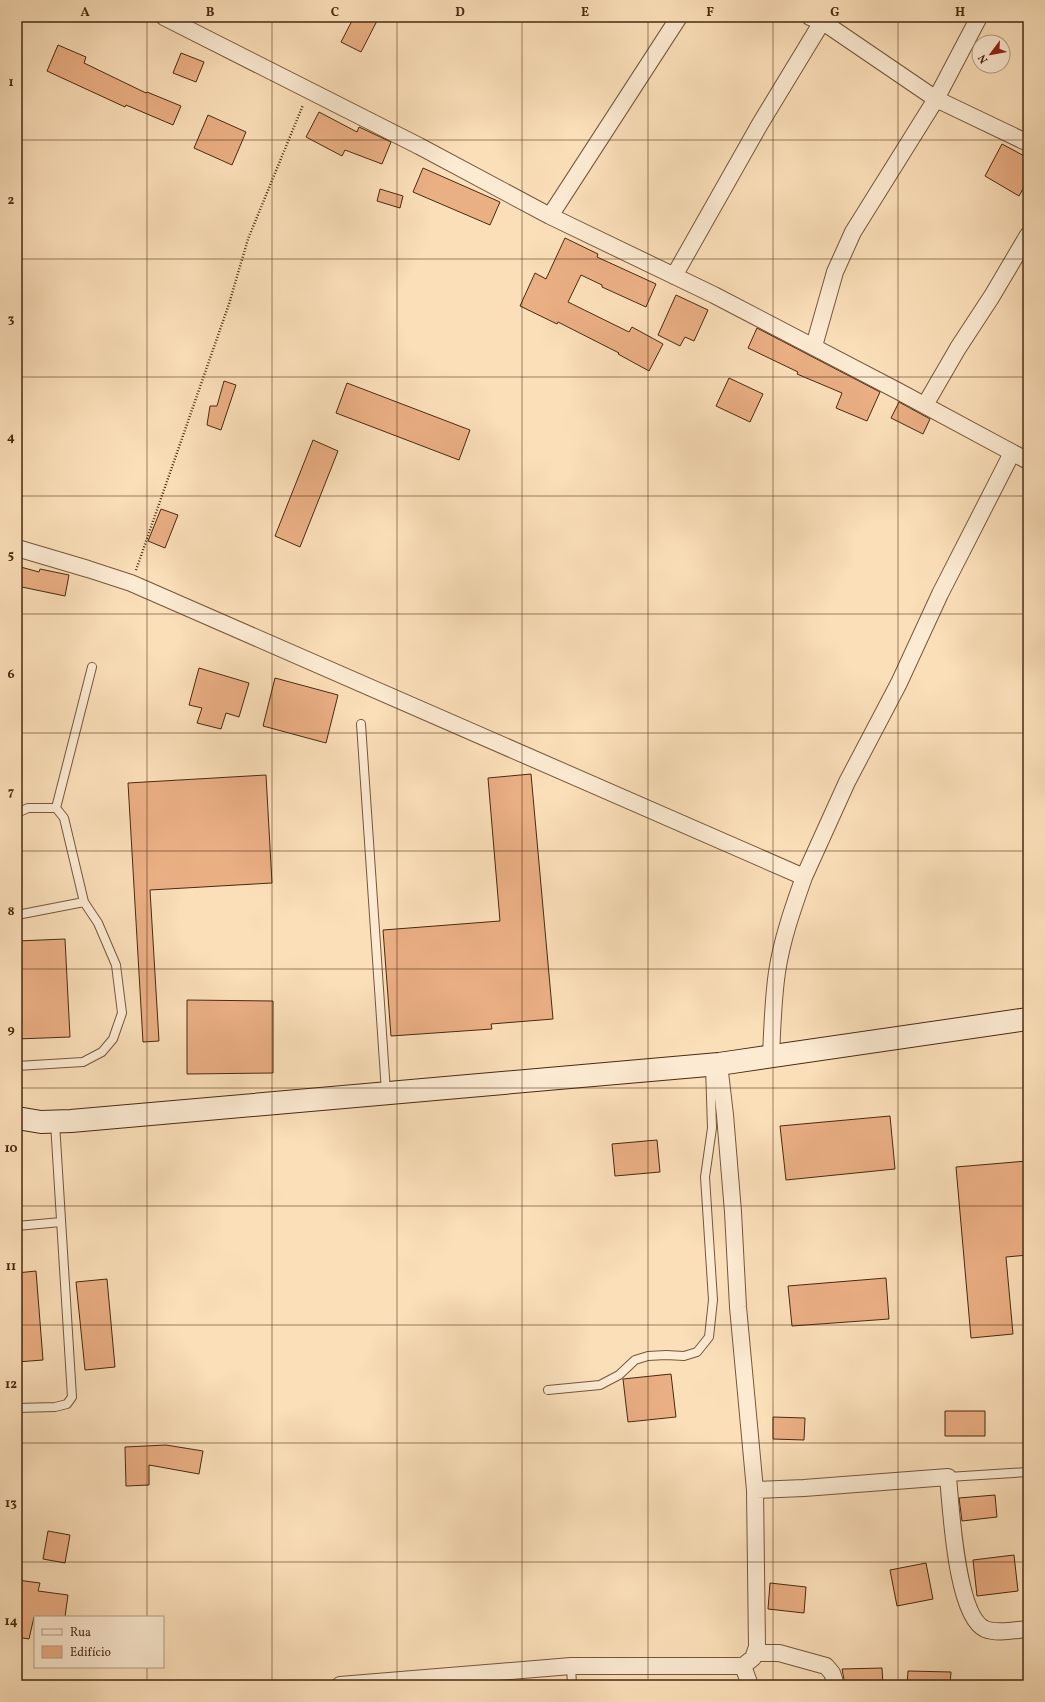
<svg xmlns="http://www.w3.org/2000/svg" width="1045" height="1702" viewBox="0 0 1045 1702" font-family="Vollkorn,serif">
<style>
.building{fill:#ebaf84;stroke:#482a10}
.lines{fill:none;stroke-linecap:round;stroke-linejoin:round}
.lane-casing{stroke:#75573a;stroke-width:10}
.street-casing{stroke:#75573a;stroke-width:18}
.secondary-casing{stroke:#482a10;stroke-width:24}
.path{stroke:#482a10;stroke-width:2.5;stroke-dasharray:1 2;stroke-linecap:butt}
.lane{stroke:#fcead2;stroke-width:8}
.street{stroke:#fcead2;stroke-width:16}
.secondary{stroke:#fcead2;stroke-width:22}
.grid{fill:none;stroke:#482a10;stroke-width:1;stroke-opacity:0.55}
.neatline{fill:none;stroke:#482a10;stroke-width:1.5}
.grid-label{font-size:13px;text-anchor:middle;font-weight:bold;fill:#482a10}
</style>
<rect width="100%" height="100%" fill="#fbdfb9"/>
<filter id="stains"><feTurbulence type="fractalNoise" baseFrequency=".005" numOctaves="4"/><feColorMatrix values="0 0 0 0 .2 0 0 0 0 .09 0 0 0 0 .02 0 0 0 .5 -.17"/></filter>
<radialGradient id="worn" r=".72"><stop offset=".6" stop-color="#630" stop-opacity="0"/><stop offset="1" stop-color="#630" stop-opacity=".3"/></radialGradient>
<path class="building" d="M354,17h25l-18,35 -20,-10z
M58,45l28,12 -2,6 62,30 1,-1 34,14 -8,19 -47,-20 -1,2 -78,-36z
M181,53l23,9 -8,20 -23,-9z
M319,112l38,20 2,-5 32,15 -9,22 -37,-14 -3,6 -36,-19z
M208,115l38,17 -14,33 -38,-17z
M1002,144l26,14v22l-9,16 -34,-20z
M423,168l77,34 -10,23 -77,-33z
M380,189l23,7 -3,12 -23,-7z
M565,238l33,16 -1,3 59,27 -10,23 -44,-20v-2l-21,-10 -13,27 61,30 3,-5 31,17 -14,27 -31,-17 1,-1 -61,-31 -1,2 -37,-18 15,-33 11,6z
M676,295l32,15 -14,31 -9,-4 -5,9 -22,-11z
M757,328l123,64 -13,29 -31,-13 6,-15 -45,-19 1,-2 -50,-24z
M729,378l34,16 -13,28 -34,-16z
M224,381l12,4 -15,45 -14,-5 3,-19h7z
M347,383l123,47 -11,30 -123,-47z
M899,402l31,17 -7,15 -32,-16z
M313,440l25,11 -38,96 -25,-11z
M161,509l17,6 -13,33 -17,-7z
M17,566l22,6 1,-3 29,6 -4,21 -48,-10z
M199,668l50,15 -10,34 -13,-4 -5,16 -24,-6 5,-15 -13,-3z
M275,678l63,17 -12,48 -63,-17z
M531,774l22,245 -62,5 1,5 -101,7 -8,-106 117,-9 -12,-143z
M266,775l6,108 -122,7 9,151 -16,1 -15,-259z
M65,939l5,98 -53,2v-98z
M187,1000l86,1v72l-86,1z
M890,1116l5,53 -109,11 -6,-54z
M657,1140l3,32 -45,4 -3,-32z
M1027,1161l1,16v78l-22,2 7,77 -42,4 -15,-171z
M36,1271l7,89 -26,2v-89z
M886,1278l3,41 -97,7 -4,-40z
M107,1279l8,88 -30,3 -9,-88z
M671,1374l5,43 -48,5 -5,-43z
M945,1411h40v25h-40z
M773,1417l32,1 -1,22 -31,-1z
M166,1445l37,6 -4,23 -50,-9v20l-23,1 -1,-39z
M995,1495l2,22 -35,4 -3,-23z
M48,1531l22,4 -5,28 -22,-4z
M1014,1555l4,36 -41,5 -4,-36z
M926,1563l7,36 -36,7 -7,-36z
M17,1580l23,3 -2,8 30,4 -3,22h-31l-5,22 -12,-2z
M770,1583l36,4 -2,26 -36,-4z
M882,1668l1,17h-38l-3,-16z
M908,1671l43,1 -1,13h-43z"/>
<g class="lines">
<g class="lane-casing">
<path id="lane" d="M361,724l25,368
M17,813l11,-5h28l36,-141
M17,915l67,-13
M17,1066l66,-4 19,-10 11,-13 9,-26 -6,-48 -18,-42 -14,-21 -20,-84 -8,-10
M17,1226l44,-4
M548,1390l52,-5 19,-10 16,-15 13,-4 18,-1 18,1 13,-4 12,-15 4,-37 -8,-123 7,-49 -2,-62
M17,1408l38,-1 12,-3 5,-7 -17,-274
M948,1477l80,-5
M571,1666l1,19"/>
</g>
<g class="street-casing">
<path id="street" d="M164,17l255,129 131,70 164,79 184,96 130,70
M810,17l13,5 113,77 92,44
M550,216l129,-199
M674,276l86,-152 65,-107
M814,346l21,-74 18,-40 83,-133 43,-82
M925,405l33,-57 34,-52 36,-61
M17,548l71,21 43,14 673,294 43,-95 52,-99 41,-89 72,-141
M771,1058c1,-29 2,-58 6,-86 5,-33 16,-64 27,-95
M755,1490l49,-2 144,-11c3,30 8,139 37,152 12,5 30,1 43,0
M755,1653h24l47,13 6,7 4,12
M743,1666l7,19
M340,1685l231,-19h172l10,-8 4,-11 -2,-157 -17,-183 -5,-95 -8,-97 -6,-51"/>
</g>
<g class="secondary-casing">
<path id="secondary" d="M17,1118l24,4 30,-1 648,-57 309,-45"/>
</g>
<path class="path" d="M136,570l93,-266 19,-65 55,-134"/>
<use href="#lane" class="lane"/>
<use href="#street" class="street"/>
<use href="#secondary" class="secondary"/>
</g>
<path class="grid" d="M147,17v1600M272,17v1668M397,17v1668M522,17v1668M648,17v1668M773,17v1668M898,17v1668M17,140h1011M17,259h1011M17,377h1011M17,496h1011M17,614h1011M17,733h1011M17,851h1011M17,969h1011M17,1088h1011M17,1206h1011M17,1325h1011M17,1443h1011M17,1562h1011M147,1667v18"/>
<rect width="1045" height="1702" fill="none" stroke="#fbdfb9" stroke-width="44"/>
<rect x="34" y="1616" width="130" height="52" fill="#fcead2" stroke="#b49d84"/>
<rect x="42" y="1629" width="20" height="6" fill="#fcead2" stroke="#b49d84"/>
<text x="70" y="1636" font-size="12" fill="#482a10">Rua</text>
<rect x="42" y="1646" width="20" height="12" fill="#ebaf84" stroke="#b49d84"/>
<text x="70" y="1656" font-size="12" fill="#482a10">Edifício</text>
<g transform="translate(991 54) rotate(238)"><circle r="19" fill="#fcead2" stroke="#b49d84"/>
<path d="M0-3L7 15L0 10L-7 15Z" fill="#8f2418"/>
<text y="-6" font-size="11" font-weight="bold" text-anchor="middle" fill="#482a10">N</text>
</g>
<rect x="22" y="22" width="1001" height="1658" class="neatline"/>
<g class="grid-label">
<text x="85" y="16">A</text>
<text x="210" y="16">B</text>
<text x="335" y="16">C</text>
<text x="460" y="16">D</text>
<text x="585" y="16">E</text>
<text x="710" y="16">F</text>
<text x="835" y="16">G</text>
<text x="960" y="16">H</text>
<text x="11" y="86">1</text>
<text x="11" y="204">2</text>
<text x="11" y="323">3</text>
<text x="11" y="441">4</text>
<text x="11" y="559">5</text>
<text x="11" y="678">6</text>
<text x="11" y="796">7</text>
<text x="11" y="915">8</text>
<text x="11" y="1033">9</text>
<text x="11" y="1152">10</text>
<text x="11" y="1270">11</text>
<text x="11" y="1388">12</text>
<text x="11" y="1507">13</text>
<text x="11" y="1625">14</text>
</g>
<rect width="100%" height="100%" filter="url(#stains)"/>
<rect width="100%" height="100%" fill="url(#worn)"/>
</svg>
